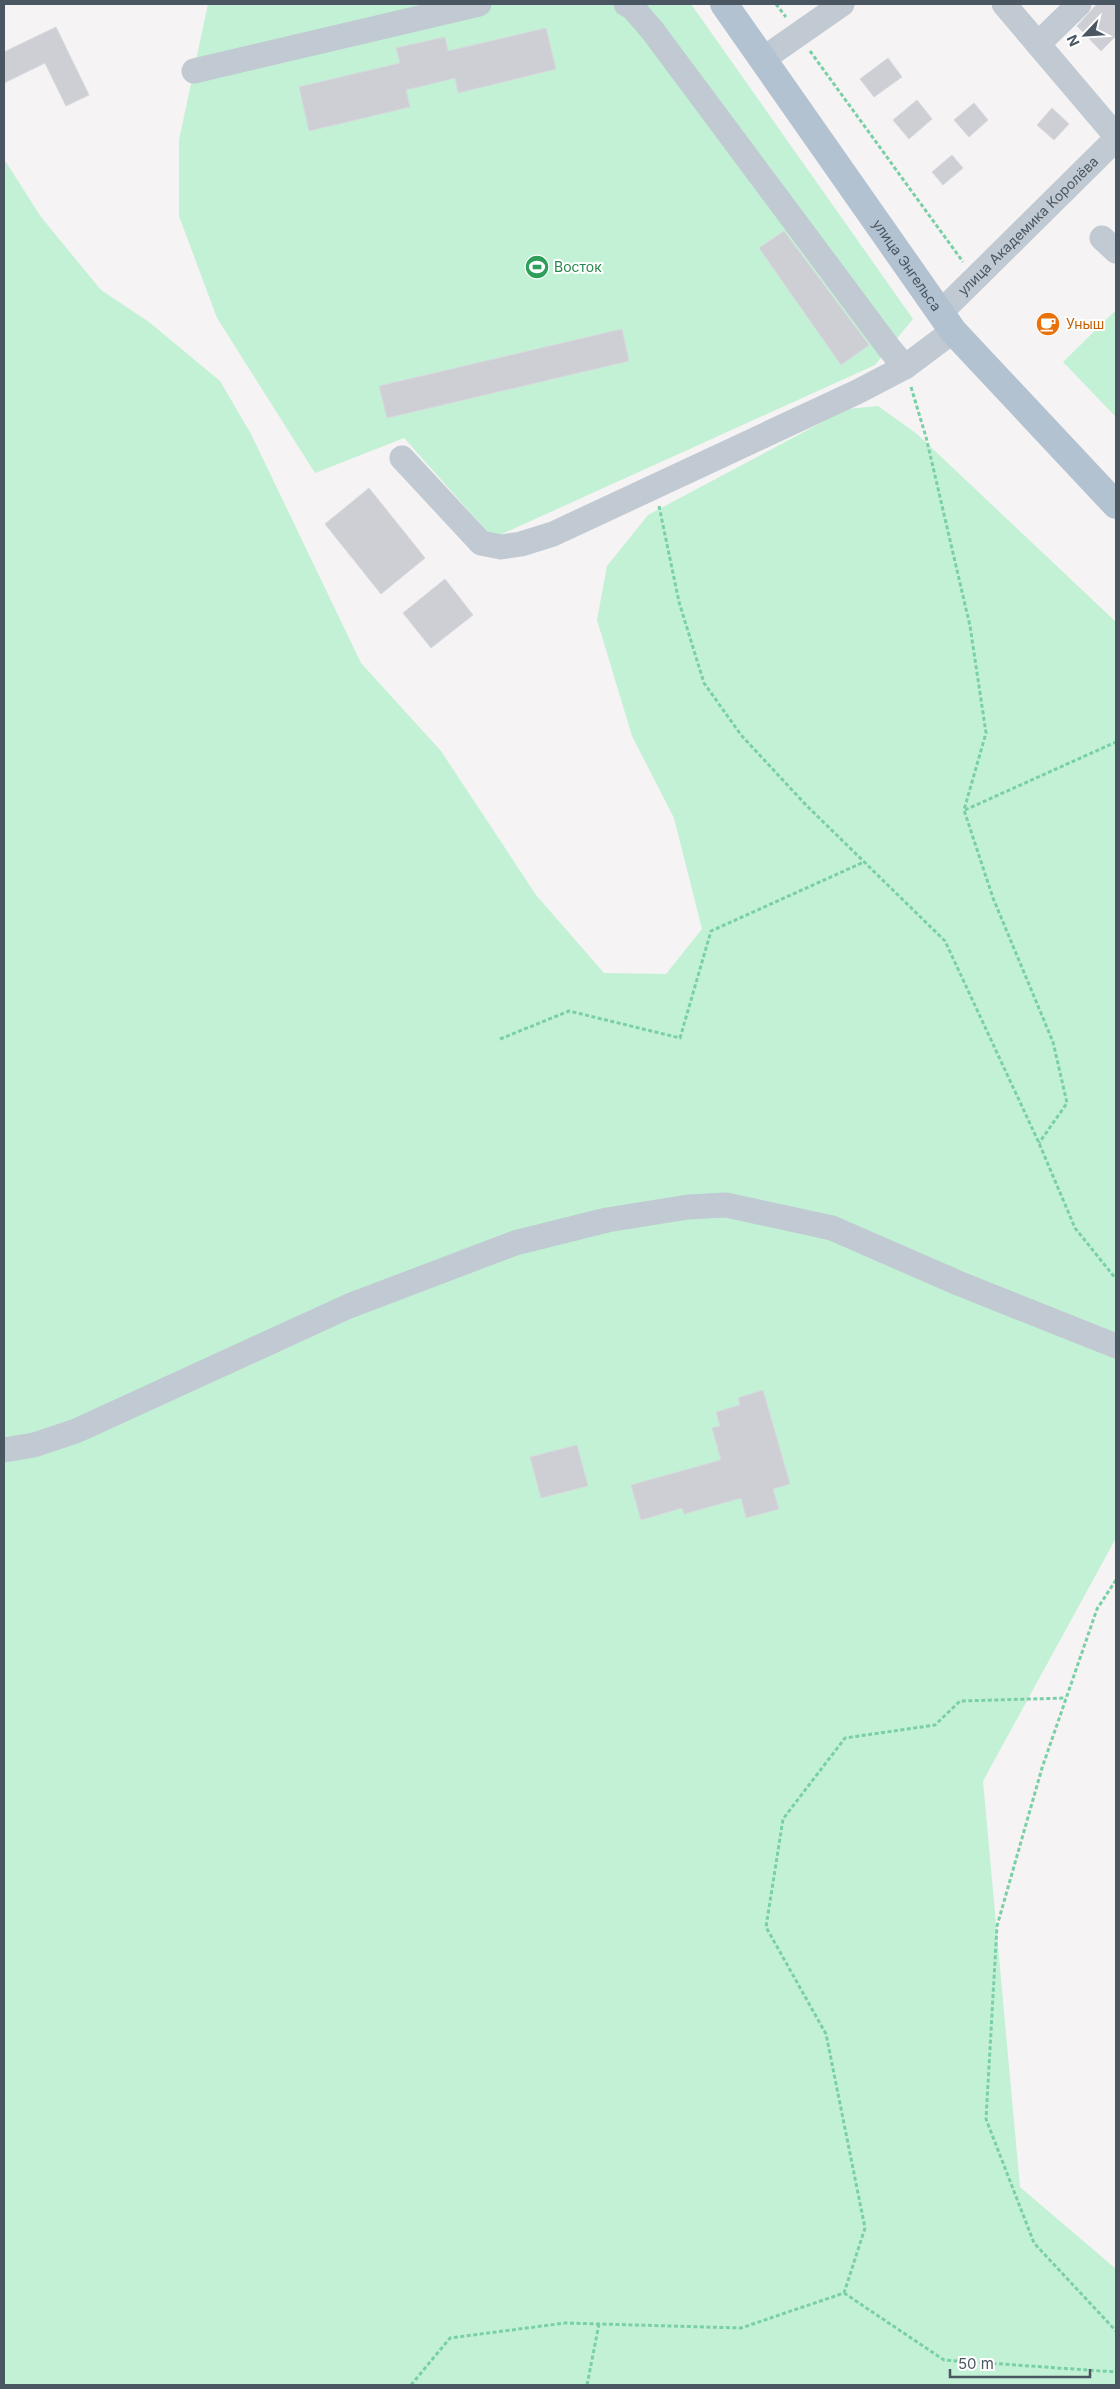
<svg xmlns="http://www.w3.org/2000/svg" width="1120" height="2389" viewBox="0 0 1120 2389" font-family="Inter,sans-serif">
<style>
.green{fill:#c3f1d5}
.building{fill:#cdcfd5;stroke:#d7d9de}
.lines{fill:none;stroke-linecap:round;stroke-linejoin:round}
.path{stroke:#7ad0a6;stroke-width:3;stroke-dasharray:4 2.5;stroke-linecap:butt}
.minor{stroke:#c1cad2;stroke-width:25}
.major{stroke:#b3c2d1;stroke-width:28}
.labels{text-anchor:middle;stroke-width:4;stroke-linejoin:round;paint-order:stroke}
.street-label{font-size:14px;fill:#4a5661;stroke:#fff}
.leisure-label{font-size:14px;fill:#27864d;stroke:#fff;text-anchor:start}
.food-label{font-size:14px;fill:#c56008;stroke:#fff;text-anchor:start}
</style>
<rect width="100%" height="100%" fill="#f5f3f3"/>
<path class="green" d="M208,4h483l222,315 -38,46 -382,173 -89,-100 -89,35 -98,-155 -38,-102v-76z
M4,159l37,58 60,73 48,32 71,59 31,53 110,229 80,88 95,144 68,78 62,1 36,-45 -28,-111 -42,-82 -35,-116 10,-54 41,-51 199,-106 31,-3 39,28 199,188v916l-133,243 37,406 96,82v116h-1112z
M1116,310v107l-53,-55z"/>
<path class="building" d="M1097,4h19v32l-15,15 -24,-25z
M56,27l33,68 -23,11 -21,-43 -41,20v-31z
M546,28l10,41 -98,24 -3,-15 -49,12 4,17 -101,24 -10,-44 101,-24 -4,-15 49,-11 3,14z
M888,58l14,19 -28,20 -14,-18z
M917,100l15,19 -23,20 -16,-19z
M974,103l14,17 -19,17 -15,-17z
M1052,108l17,16 -15,16 -17,-15z
M952,155l11,13 -20,17 -11,-13z
M784,231l85,114 -28,20 -82,-117z
M622,329l7,32 -242,57 -8,-32z
M369,488l56,70 -44,36 -56,-70z
M445,579l28,36 -42,33 -28,-35z
M763,1390l27,94 -17,5 6,20 -33,9 -5,-20 -57,16 -2,-6 -41,12 -10,-35 90,-25 -9,-32 8,-2 -4,-14 24,-7 -2,-7z
M577,1445l11,41 -47,12 -11,-41z"/>
<g class="lines">
<path class="path" d="M776,4l10,13
M810,51l153,211
M911,387l15,50 44,189 16,107 -22,77 29,88 60,144 14,61 -28,40
M659,506l20,96 25,81 37,52 65,70 139,136 94,202 36,85 41,51
M965,810l151,-68
M500,1039l69,-28 111,27 31,-107 153,-69
M1116,1580l-19,29 -55,159 -45,158 -11,193 48,124 82,88
M844,2293l100,67 172,12
M411,2385l39,-47 115,-15 176,5 103,-35 21,-65 -39,-194 -60,-107 17,-108 62,-81 90,-13 25,-24 106,-3
M587,2385l12,-61"/>
<g class="minor">
<path d="M626,4l7,4 19,22 237,318 16,19"/>
<path d="M1004,4l112,132"/>
<path d="M1038,44l41,-40"/>
<path d="M763,59l79,-55"/>
<path d="M194,71l285,-67"/>
<path d="M1102,238l14,13"/>
<path id="s1" d="M940,313l176,-174"/>
<path d="M402,458l79,85 20,4 20,-3 32,-10 304,-142 48,-25 48,-36"/>
<path d="M4,1450l30,-5 42,-14 273,-125 166,-63 92,-23 81,-13 38,-2 106,23 126,55 158,63"/>
</g>
<path class="major" id="s2" d="M724,4l229,327 163,174"/>
</g>
<defs>
<g id="stadium-disc" transform="scale(1.25)"><circle r="9.5" fill="#2e9e5b" stroke="#fff"/><path d="M0-5a6.5 5 0 1 0 0 10a6.5 5 0 1 0 0-10ZM-3.5-1.8h7v3.6h-7Z" fill="#fff"/></g>
<g id="cafe-disc" transform="scale(1.25)"><circle r="9.5" fill="#e8710a" stroke="#fff"/><path d="M-5.5-4.5H6V0H3Q3 3.5 0 3.5H-2.5Q-5.5 3.5-5.5 0ZM3-3.2v2h1.7v-2ZM-6 4.5H4V6H-6Z" fill="#fff"/></g>
</defs>
<g fill-rule="evenodd">
<use href="#stadium-disc" x="537" y="267"/>
<use href="#cafe-disc" x="1048" y="324"/>
</g>
<g class="labels">
<g class="street-label">
<text dy="5" stroke="none"><textPath href="#s1" startOffset="124">улица Академика Королёва</textPath></text>
<text dy="5" stroke="none"><textPath href="#s2" startOffset="319">улица Энгельса</textPath></text>
</g>
<g class="leisure-label">
<text x="554" y="272">Восток</text>
</g>
<g class="food-label">
<text x="1066" y="329">Уныш</text>
</g>
</g>
<rect width="1120" height="2389" fill="none" stroke="#4a5661" stroke-width="10"/>
<g transform="translate(1085 35) rotate(245)" stroke="#ffffff" stroke-width="4" paint-order="stroke">
<path d="M0-4L9 19L0 12L-9 19Z" fill="#4a5661"/>
<text y="-8" font-size="14" font-weight="bold" text-anchor="middle" fill="#4a5661">N</text>
</g>
<path d="M950 2369v8h140v-8" fill="none" stroke="#4a5661" stroke-width="2.5"/>
<text x="958" y="2369" font-size="15" fill="#4a5661" stroke="#ffffff" stroke-width="4" paint-order="stroke">50 m</text>
</svg>
